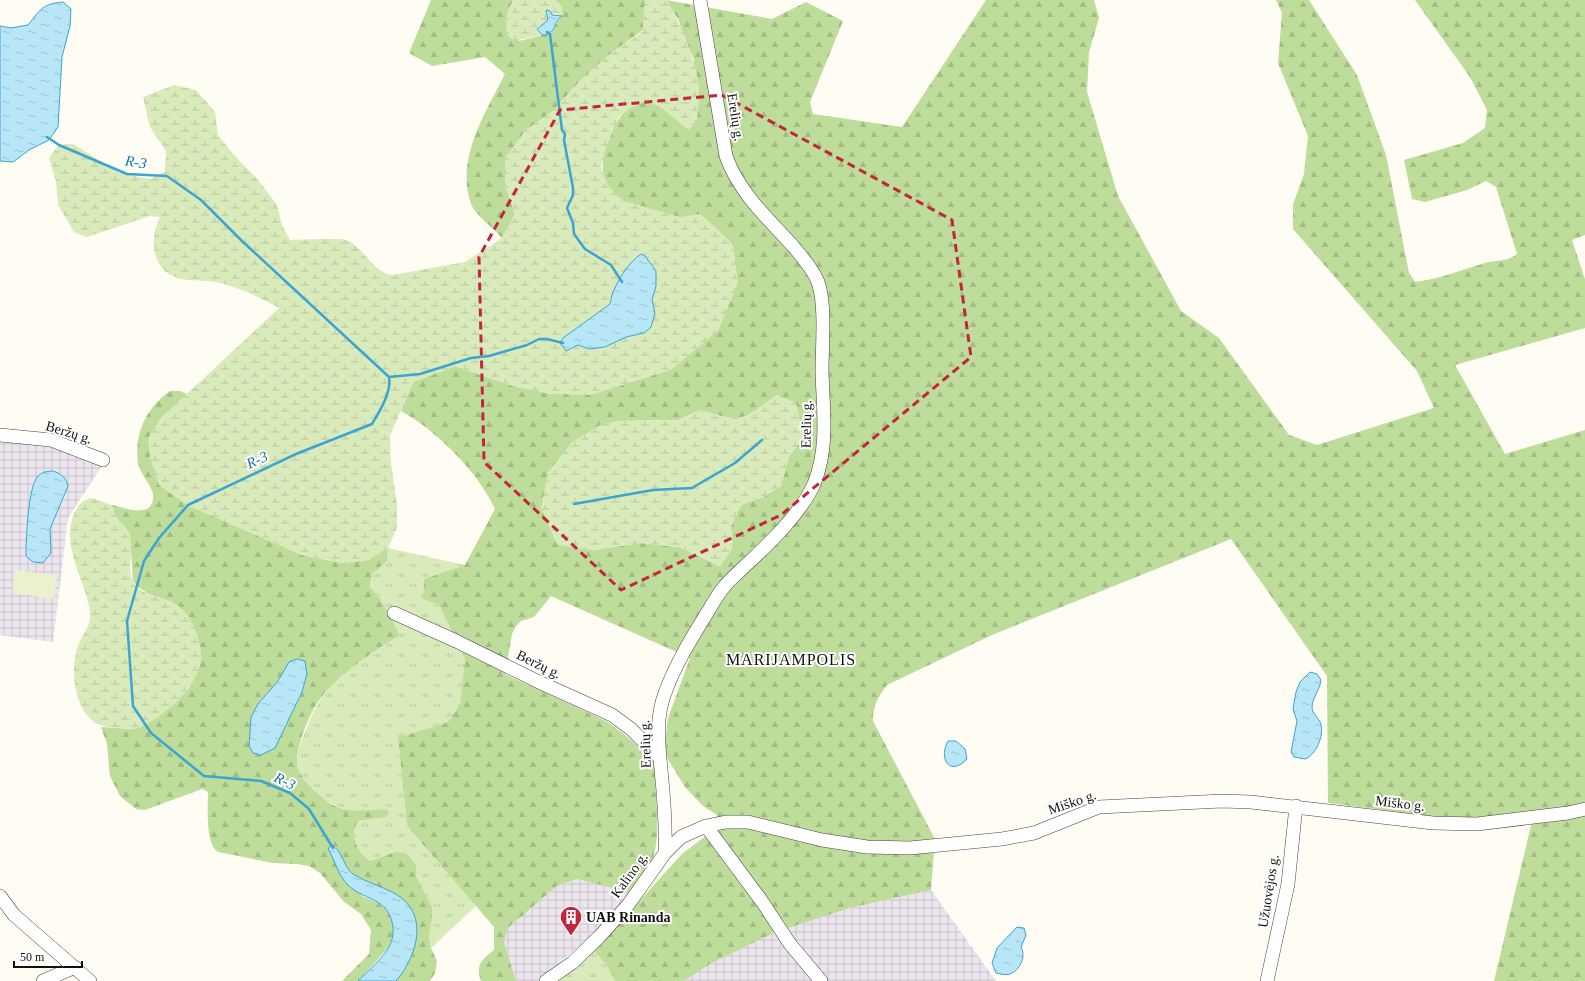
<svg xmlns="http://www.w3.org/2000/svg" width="1585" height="981" viewBox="0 0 1585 981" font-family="'Times New Roman',serif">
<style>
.industrial{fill:url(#industrial-grid)}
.grass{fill:url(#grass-tufts)}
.forest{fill:url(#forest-firs);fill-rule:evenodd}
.wetland{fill:url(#wetland-marsh);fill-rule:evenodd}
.pitch{fill:#e9f2cd}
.water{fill:url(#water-ripples);stroke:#3ca4d0}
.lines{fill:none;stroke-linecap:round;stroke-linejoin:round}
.stream{stroke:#3ca4d0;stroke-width:2.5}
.minor-casing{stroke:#434343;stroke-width:14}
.minor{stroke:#fff;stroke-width:13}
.marked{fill:none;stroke:#c4243c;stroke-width:3;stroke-dasharray:8 5;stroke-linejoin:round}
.labels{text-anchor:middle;stroke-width:4;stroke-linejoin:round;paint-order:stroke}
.street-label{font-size:14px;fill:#101010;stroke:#fff}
.poi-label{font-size:14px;font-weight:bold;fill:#101010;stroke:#fff;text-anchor:start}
.water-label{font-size:15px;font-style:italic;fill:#1575a6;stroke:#fff}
.quarter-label{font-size:16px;letter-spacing:1px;fill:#101010;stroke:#fff}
</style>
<defs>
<pattern id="industrial-grid" width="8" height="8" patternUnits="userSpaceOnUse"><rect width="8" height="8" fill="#ece5ee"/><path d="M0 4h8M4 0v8" fill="none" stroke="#c9c3cb"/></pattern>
<pattern id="grass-tufts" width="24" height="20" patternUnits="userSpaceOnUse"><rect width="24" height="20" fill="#d9ebbb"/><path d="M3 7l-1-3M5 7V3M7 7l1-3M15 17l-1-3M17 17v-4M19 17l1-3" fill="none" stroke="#b9c8a0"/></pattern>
<pattern id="forest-firs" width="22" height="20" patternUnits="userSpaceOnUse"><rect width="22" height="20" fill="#bedc9a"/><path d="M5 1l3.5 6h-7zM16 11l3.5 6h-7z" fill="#a2bc84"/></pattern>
<pattern id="wetland-marsh" width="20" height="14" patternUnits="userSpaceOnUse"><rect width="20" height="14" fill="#d9ebbb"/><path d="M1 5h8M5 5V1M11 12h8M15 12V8" fill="none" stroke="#b9c8a0"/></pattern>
<pattern id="water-ripples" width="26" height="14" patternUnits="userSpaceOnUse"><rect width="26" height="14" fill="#b7e6f7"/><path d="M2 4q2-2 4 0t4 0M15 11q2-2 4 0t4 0" fill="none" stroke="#9cc4d3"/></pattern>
</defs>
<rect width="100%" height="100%" fill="#fffcf3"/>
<path class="industrial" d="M0,432l107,26 -39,60 -15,124 -53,-7z
M577,879l54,14 -24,29 -69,59h-22l-12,-39 4,-14 49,-42z
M931,890l65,91h-312l26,-17 66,-32 74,-24z"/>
<path class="grass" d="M388,548l77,17 -41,14 -1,20 16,6 26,54 -5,45 -12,18 -50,17 9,87 69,80 -45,42 -2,-11 3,-17v-13l-16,-31v-11l-21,-13 -25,9c-13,-9 -21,-25 -12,-40l28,-4 1,-8c-9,1 -19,3 -27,2 -24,0 -55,-19 -62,-43 -3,-12 3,-27 8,-38 6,-17 15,-34 27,-47 19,-19 45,-33 67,-48 -10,-18 -15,-33 -30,-48l2,-13 15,-14z
M594,951l13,15 8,15h-58z"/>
<path class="forest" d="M431,0h84l-3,2 7,39 33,-8 7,-15 3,-2c1,-7 -2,-13 -8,-16h91l-2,30 -34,25 -29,26 -27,30 -28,20 -20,54 10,29 -13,24c-7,-8 -28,-25 -31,-34 -16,-45 15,-92 34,-130l-20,-17 -53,9 -23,-13z
M666,0l106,19 34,-17 37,19 -33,81 3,12 89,13 84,-127h108l5,18 -10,34 -2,40 31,104 63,115 38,27 70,97 28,10 117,-37 -17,-37 -124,-142v-25l11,-30 4,-38 -30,-73 4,-50 -6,-13h33l48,75 29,80 23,118 6,9c25,-3 46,-12 70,-19 14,-4 20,0 32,-9l-21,-67 -10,-6 -19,9 -42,12 -13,-3 -8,-39 59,-17 22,-15 2,-18 -17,-33 -55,-77h170v235l-13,5 13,39v49l-130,37 50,89 80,-24v551h-91l40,-168 -59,5 -46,-2 -101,-13 -1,-127 -96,-137 -239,96 -105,50c-9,12 -14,20 -14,36l62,118 -4,51 -81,18 -74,24 -66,32 -26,17h-69l-8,-15 -13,-15 88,-97 34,-26 1,-13 -14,-9 -18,-19 -21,-34 4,-35 22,-60 -139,-62 -17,21 -13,4 -5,5 -4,8 -7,40 101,47 18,13 30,27c1,35 10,78 -6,110 -4,8 -12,15 -17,22l-54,-14 -20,7 -49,42 -4,14 12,39h-35c-6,-17 1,-21 13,-31v-23l-87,-101 -9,-88 50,-16 12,-18 5,-45 -26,-54 -16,-6 1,-20 41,-14 30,-56c-16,-36 -60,-80 -94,-98l12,-29 42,-16 58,20 39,8 149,-179c-6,0 -14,3 -21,2 -8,0 -50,-13 -58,-17 -5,-3 -14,-13 -16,-18 -12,-23 10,-80 40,-80 16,1 31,18 43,28l5,-71 -10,-21 -5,-17zM777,395l27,43 -15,18 -8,30 -18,11 -22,8 -10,21 2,21 -13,19 -41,-19 -38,-4 -48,7 25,-129 60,-1 23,-10c42,14 41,10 76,-15z
M170,391h10l7,3 -27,25 -1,66 29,20 114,50 40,8 26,-3 20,-12 -1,13 -15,13 -2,13c15,15 20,30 30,48 -28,18 -60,37 -80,64 -10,13 -27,53 -22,69 3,11 12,19 20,26 8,7 16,13 26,15 15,3 28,1 43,0l2,4 -3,4 -28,4c-9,15 -1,31 12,40l25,-9 11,1 10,12v11l16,31v13l-3,17 2,11 6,13 -2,12 -5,8h-34l14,-22 -14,-65 -37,-16 -9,-6 -14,-25 -8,2 34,47 16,7 9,7 5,10 1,14 -4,13 -31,34h-16l27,-27 2,-24 -10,-16 -17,-12 -24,-29 -11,-7 -12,-2 -24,-1 -55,-11c-13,-9 -10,-45 -10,-60l-6,-3 -57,21 -9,-1 -16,-13 -10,-20 -3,-32 -6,-17 32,2 39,-23 17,-18 11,-23 -28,-63c-14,-5 -29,-8 -39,-21l-3,-46 -15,-19 -3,-11c13,3 43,15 41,-11 -2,-10 -13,-20 -15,-31 -4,-29 8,-55 32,-72zM289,662l18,12 -5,18 -15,31 -29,-19 20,-23z"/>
<path class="wetland" d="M515,0h39l8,6v10l-6,-2 -8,3v4l-11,6 1,5 4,3 -28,6 -7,-6c-2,-10 -1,-29 8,-35z
M645,0h21c16,25 29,57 33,87 1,11 -1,23 -2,34l-8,9 -30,-24 -14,-4 -17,7 -10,9 -14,35 -3,14 5,16 15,17 59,17 21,-3 32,30 5,39 -20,48 -47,39 -80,25 -39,-1 -39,-8 -58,-20 -42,16 -23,54 1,27 6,41v24l-9,20 -20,12 -26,3 -40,-8 -114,-50 -29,-20 -9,-27 -2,-20 12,-19 119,-111c-19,-10 -38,-20 -59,-25 -11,-3 -23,-2 -34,-3 -26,-3 -36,-25 -31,-49 1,-5 3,-10 5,-14l-10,-1 -63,21 -13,-5 -16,-27 -2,-24 -7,-23 10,-13 14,-1 47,29 30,6 15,-7 1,-21 -16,-24 -7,-30 31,-12 22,5 19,22 3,23 16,20 25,26 18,24 5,20 8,15c9,0 50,-2 56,0 18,7 27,33 46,35l73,-13 37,-24 13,-24 -10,-29v-27l20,-27 28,-20 27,-30 29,-26 34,-24zM635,258l20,11 1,17 -4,14 3,13 -4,14 -7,6 -18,4 -21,10h-22l-5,-2 -8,6 40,-47 1,-7 9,-18z
M777,395l19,8 8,35 -15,18 -8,30 -18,11 -22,8 -10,21 2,21 -13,19 -41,-19 -38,-4 -48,7 -36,-5 -16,-37 7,-36 24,-30 28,-17 18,-4 60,-1 23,-10c42,14 41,10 76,-15z
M92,498l20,7c1,3 2,8 4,11 4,7 12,11 14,20 4,14 -5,38 6,50 10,10 24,10 36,16 16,8 25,27 28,44 6,22 -12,46 -28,60 -10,8 -26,22 -39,23 -7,1 -17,-1 -24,-2 -32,-2 -39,-49 -33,-74 4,-20 18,-24 13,-47 -4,-19 -13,-36 -17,-55 -5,-18 -1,-50 20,-53z"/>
<path class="pitch" d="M15,570l42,5 -3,24 -42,-6z"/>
<path class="water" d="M63,2l8,7 -1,17 -8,31 -4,70 -9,13 -20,10 -16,12 -13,-1v-135l11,2 17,-3c13,-16 14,-21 35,-23z
M546,10l4,1 2,4 10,1c-11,7 -4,19 -20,19l-5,-6 11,-9z
M641,254l4,2 11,15v15l-4,14 3,13 -4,14 -7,6 -18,4 -21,10 -16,2 -11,-4 -12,6 -6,-8 3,-5 47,-34c1,-3 1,-6 2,-9 5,-14 16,-32 29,-41z
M53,471c8,3 13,6 15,15l-18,43 1,24 -8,10 -10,-1 -7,-6c0,-16 2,-70 12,-80 4,-4 10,-5 15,-5z
M297,659l8,2 2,13 -5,18 -27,56 -14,7 -8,-2 -4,-7 2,-29 7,-13 20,-23 11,-19z
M1310,672l7,2 4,6c-1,10 -9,18 -9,27 0,7 7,11 9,17 3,12 -5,31 -16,35l-11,-2 -3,-5 6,-31 -4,-12 3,-17 4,-10z
M948,741h8l9,8 2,10c-17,18 -29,0 -19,-18z
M331,845c12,5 12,22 22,29 12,8 28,12 41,19 36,20 24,62 2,88h-38c8,-8 26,-24 31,-34 8,-15 4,-35 -10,-44 -11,-7 -23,-9 -32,-19 -9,-9 -12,-24 -19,-35z
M1017,927l7,1 2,7 -5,12c5,9 0,21 -9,26 -5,3 -11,1 -16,0l-4,-10 5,-15z"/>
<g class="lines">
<path class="stream" d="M547,32l3,2 12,96 3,4 -1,6 9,48v7l-6,13 6,15 1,11 11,15 26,16 11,17
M47,137l12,8 68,29 40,2 34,24 41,41 147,136c3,15 -10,35 -17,47l-76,30 -108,51 -29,33 -15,23 -17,60 6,85 18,27 53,43 57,5 29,12 19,16 24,39
M389,377l31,-3 51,-16 18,-2 38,-11 12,-6h8l16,4
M574,504l79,-14 39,-2 43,-25 27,-23"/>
<g class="minor-casing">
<path id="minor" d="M0,435l51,5 52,20
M394,613l62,28 83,41 73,33 19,14 28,28
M706,826l55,74 29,44 31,37
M665,853c1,-28 -1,-55 -4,-83 -2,-26 -6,-51 4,-77 10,-28 26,-54 42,-80 5,-8 10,-18 17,-26 6,-8 15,-15 22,-22 24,-22 55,-52 68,-81 15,-37 9,-74 8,-113 0,-24 4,-67 -4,-89 -5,-13 -16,-25 -25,-36 -25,-27 -55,-55 -67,-90l-26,-156
M0,896l14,19 76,66
M43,981l32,-14
M546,981l26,-18 27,-26 29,-32 37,-52 16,-16 25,-11 20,-4h22l74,18 45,7 43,1 92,-9 32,-6 65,-26 123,-6 29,1 182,21 44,1 91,-11 17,-4
M1267,981l21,-97 8,-78"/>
</g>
<use href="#minor" class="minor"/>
</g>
<path class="marked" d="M722,95l230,125 19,137 -190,158 -160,75 -137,-128 -5,-205 81,-147z"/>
<defs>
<g id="building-pin" transform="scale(1.15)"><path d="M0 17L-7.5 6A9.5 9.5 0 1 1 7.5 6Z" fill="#c4243c" stroke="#fff"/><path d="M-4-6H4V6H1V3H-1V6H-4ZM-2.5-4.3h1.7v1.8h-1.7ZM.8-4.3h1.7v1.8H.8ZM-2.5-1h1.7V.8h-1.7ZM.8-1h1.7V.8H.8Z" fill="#fff"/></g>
</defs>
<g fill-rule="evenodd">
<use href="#building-pin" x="571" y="917"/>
</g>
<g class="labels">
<g class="street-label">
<text transform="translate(736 117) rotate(81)" y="5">Erelių g.</text>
<text transform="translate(806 424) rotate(-89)" y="5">Erelių g.</text>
<text transform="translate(69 432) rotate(17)" y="5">Beržų g.</text>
<text transform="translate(539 664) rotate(26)" y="5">Beržų g.</text>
<text transform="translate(645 744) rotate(-92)" y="5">Erelių g.</text>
<text transform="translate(1072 802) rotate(-19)" y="5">Miško g.</text>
<text transform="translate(1400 803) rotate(7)" y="5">Miško g.</text>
<text transform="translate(629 875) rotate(-54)" y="5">Kalino g.</text>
<text transform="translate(1268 891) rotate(-81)" y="5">Užuovėjos g.</text>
</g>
<g class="poi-label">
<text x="586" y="922">UAB Rinanda</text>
</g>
<g class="water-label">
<text transform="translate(136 162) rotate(9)" y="5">R-3</text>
<text transform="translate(257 460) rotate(-25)" y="5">R-3</text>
<text transform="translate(285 781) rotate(26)" y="5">R-3</text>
</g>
<g class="quarter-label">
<text x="791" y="665">MARIJAMPOLIS</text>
</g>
</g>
<path d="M14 961v6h68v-6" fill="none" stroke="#101010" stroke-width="2"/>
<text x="20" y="961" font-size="12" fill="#101010" stroke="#ffffff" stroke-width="3" paint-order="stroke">50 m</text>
</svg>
